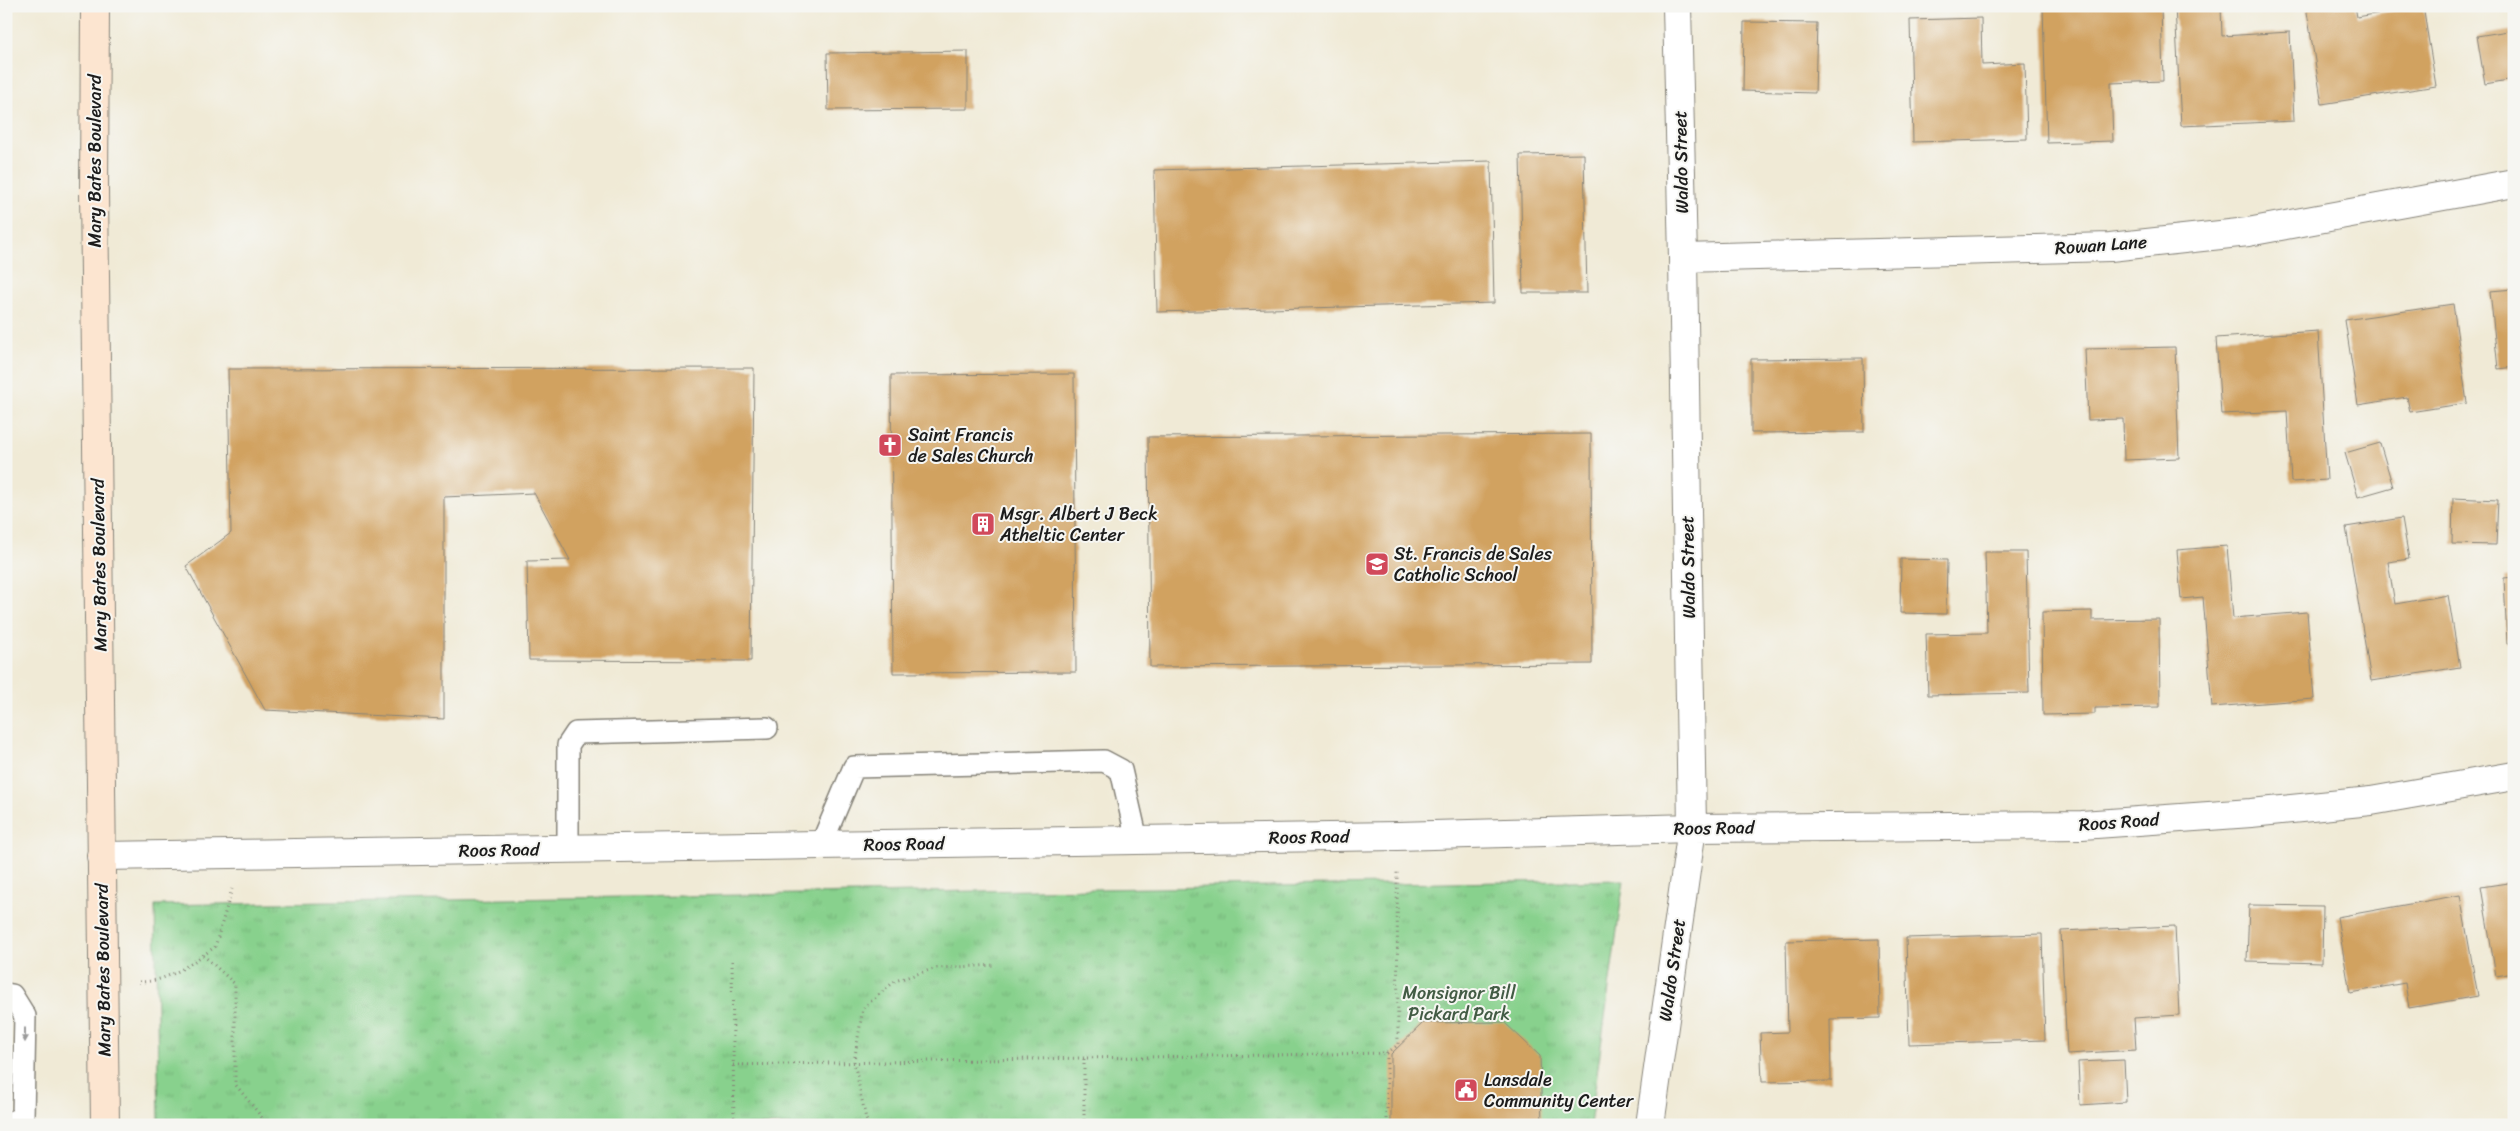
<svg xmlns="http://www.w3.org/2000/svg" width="2520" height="1131" viewBox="0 0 2520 1131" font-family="Sriracha,sans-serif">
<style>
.park{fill:url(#park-tufts);stroke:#527654}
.building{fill:#d1a260}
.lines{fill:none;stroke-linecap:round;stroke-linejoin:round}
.lane-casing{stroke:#868379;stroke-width:24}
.street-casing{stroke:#868379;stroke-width:30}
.secondary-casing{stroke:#868379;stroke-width:30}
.path{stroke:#868379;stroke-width:3;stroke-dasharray:1 4;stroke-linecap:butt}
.lane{stroke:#fff;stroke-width:21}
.street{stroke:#fff;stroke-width:28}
.secondary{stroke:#fce5d0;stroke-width:28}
.oneway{fill:#999}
.labels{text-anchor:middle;stroke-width:4;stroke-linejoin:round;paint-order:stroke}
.street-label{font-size:18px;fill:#1c1c1c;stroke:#f6f6f2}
.poi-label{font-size:18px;fill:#1c1c1c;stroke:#f6f6f2;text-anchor:start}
.park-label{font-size:18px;fill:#425b44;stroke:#f6f6f2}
</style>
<defs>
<pattern id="park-tufts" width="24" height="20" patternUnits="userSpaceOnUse" patternTransform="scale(1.25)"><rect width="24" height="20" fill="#88d18d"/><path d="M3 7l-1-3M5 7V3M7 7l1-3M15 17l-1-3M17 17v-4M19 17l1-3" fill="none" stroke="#75b379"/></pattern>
</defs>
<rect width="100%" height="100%" fill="#f6f6f2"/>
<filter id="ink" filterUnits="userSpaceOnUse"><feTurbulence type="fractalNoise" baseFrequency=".02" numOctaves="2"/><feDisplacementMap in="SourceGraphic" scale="10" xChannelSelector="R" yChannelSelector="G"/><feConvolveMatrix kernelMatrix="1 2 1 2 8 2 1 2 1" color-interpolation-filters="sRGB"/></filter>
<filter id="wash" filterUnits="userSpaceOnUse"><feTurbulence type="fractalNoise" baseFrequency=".0096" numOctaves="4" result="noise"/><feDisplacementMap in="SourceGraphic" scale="20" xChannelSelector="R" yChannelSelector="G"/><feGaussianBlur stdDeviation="1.12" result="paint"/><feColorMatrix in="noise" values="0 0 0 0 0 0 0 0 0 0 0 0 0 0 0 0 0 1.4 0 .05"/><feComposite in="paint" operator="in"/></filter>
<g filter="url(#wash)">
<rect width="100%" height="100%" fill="#f0ead6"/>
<path class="park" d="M1624,880l-34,245h-1431l-4,-220z"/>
<g id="blocks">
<path class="building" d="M826,6h138v2l-138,2z
M2161,6l2,75 -52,2 2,58 -66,2 -4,-135z
M2175,6h46l1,30 68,-4 4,89 -113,5z
M2306,6h49l2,11 66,-11 13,80 -114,18z
M1981,18l1,47 43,-2 2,76 -114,3 -3,-122z
M1744,22l73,1 -2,70 -72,-2z
M2514,30v49l-29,5 -8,-48z
M968,51v58l-140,1 -1,-57z
M1584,154l3,139h-64l-3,-138z
M1491,161l3,142 -337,9 -3,-142z
M2514,289v78l-16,2 -8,-78z
M2453,304l14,99 -57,9 -3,-15 -49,8 -13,-85z
M2318,331l9,149 -36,2 -4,-71 -66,3 -5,-76z
M2175,347l4,111 -55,2 -1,-41 -35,1 -3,-71z
M1863,358l1,74 -113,1v-74z
M754,368l-3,293 -222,-1 -2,-99 43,-1 -36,-67 -90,4v222l-179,-9 -79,-144 45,-33 -3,-164z
M1074,374l2,298 -183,1 -2,-298z
M1591,434l1,230 -442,3 -2,-230z
M2380,443l13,44 -35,10 -13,-44z
M2453,498l45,2 -2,45 -44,-1z
M2402,518l7,41 -21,3 7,42 53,-9 12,72 -89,14 -25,-154z
M2227,546l6,72 74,-6 7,87 -102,8 -9,-110 -22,2 -4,-49z
M1985,552h41l3,141 -101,2 -2,-61 61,-1z
M1901,559l46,1 -1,54 -46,-1z
M2514,577v65l-7,1 -3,-65z
M2092,611v9l67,-1 1,88 -65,1v6l-52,1 -1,-103z
M2514,882v91l-18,3 -15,-89z
M2460,895l18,101 -69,12 -4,-25 -55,10 -13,-76z
M2249,905l74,1 -1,57 -75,-2z
M2175,926l4,89 -45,3 2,32 -69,4 -6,-123z
M2042,934l3,106 -136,4 -3,-106z
M1879,939l1,79 -50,1 1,62 -69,1 -2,-49 28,-1 -2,-91z
M1504,1022l36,34 2,69h-151v-71l32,-31z
M2124,1060l2,42 -46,3 -2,-43z"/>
</g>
</g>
<g filter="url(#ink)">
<use href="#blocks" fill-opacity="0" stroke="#868379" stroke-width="1"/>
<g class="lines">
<g class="lane-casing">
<path id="lane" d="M821,845l33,-78 250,-6 17,9 16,70
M568,848v-103l8,-12 191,-5
M6,994l6,1 13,21 -2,101 -17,7"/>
</g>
<g class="street-casing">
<path id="street" d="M1683,258l427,-11 138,-15 266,-49
M101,856l1296,-20 295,-8 390,-3 169,-12 120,-12 143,-25
M1650,1125l42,-297 -9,-570 -6,-252"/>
</g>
<g class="secondary-casing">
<path id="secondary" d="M95,6l-1,185 11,934"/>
</g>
<path class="path" d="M203,955l32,29v100l33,41
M732,961l2,164
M139,982c30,0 52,-19 76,-35l17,-58
M1387,1053v72
M733,1065l351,-7
M869,1125l-3,-6 -12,-57 9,-54 32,-27 41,-13 59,-3
M1084,1125v-67l303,-5 11,-8 -1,-174"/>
<use href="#lane" class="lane"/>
<use href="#street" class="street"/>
<use href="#secondary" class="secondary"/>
</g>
<defs><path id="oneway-solid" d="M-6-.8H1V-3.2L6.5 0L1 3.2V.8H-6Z" transform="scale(1.25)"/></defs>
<use class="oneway" href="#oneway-solid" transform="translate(25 1035) rotate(90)"/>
</g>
<defs>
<g id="church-square" transform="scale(1.25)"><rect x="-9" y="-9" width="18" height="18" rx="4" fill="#d1495b" stroke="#f6f6f2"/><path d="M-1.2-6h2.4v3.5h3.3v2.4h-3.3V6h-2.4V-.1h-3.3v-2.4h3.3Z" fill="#fff"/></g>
<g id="building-square" transform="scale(1.25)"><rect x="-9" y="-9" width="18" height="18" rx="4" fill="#d1495b" stroke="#f6f6f2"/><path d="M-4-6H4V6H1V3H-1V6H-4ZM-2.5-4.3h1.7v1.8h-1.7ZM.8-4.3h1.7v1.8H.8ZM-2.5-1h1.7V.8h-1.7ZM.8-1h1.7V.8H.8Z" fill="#fff"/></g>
<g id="school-square" transform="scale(1.25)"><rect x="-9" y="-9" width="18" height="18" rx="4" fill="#d1495b" stroke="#f6f6f2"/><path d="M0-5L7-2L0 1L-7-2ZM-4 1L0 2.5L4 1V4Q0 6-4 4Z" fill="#fff"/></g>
<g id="civic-square" transform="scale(1.25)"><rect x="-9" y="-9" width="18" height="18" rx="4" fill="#d1495b" stroke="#f6f6f2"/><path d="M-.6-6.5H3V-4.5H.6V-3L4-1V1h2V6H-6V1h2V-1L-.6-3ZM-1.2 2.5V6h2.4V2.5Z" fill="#fff"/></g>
</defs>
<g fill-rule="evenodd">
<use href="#church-square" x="890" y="445"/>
<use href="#building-square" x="983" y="524"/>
<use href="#school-square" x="1377" y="564"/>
<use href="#civic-square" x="1466" y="1090"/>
</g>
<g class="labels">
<g class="street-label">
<text transform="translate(95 161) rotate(-90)" y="6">Mary Bates Boulevard</text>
<text transform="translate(1681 162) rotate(-91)" y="6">Waldo Street</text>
<text transform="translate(2101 245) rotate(-4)" y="6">Rowan Lane</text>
<text transform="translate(99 565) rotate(-91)" y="6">Mary Bates Boulevard</text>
<text transform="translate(1688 567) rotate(-91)" y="6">Waldo Street</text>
<text transform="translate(2119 822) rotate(-4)" y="6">Roos Road</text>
<text transform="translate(1714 828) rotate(-1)" y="6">Roos Road</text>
<text transform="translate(1309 837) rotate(-1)" y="6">Roos Road</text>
<text transform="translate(904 844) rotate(-1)" y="6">Roos Road</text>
<text transform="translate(499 850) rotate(-1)" y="6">Roos Road</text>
<text transform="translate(103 970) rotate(-91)" y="6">Mary Bates Boulevard</text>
<text transform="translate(1672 970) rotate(-82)" y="6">Waldo Street</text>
</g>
<g class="poi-label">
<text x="908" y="441">Saint Francis<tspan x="908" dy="21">de Sales Church</tspan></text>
<text x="1000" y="520">Msgr. Albert J Beck<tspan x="1000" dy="21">Atheltic Center</tspan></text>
<text x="1394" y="560">St. Francis de Sales<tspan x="1394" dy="21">Catholic School</tspan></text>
<text x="1484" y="1086">Lansdale<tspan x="1484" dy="21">Community Center</tspan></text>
</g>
<g class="park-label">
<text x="1459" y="999">Monsignor Bill<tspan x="1459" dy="21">Pickard Park</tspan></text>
</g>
</g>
<rect width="2520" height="1131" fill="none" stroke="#f6f6f2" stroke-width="25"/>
</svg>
